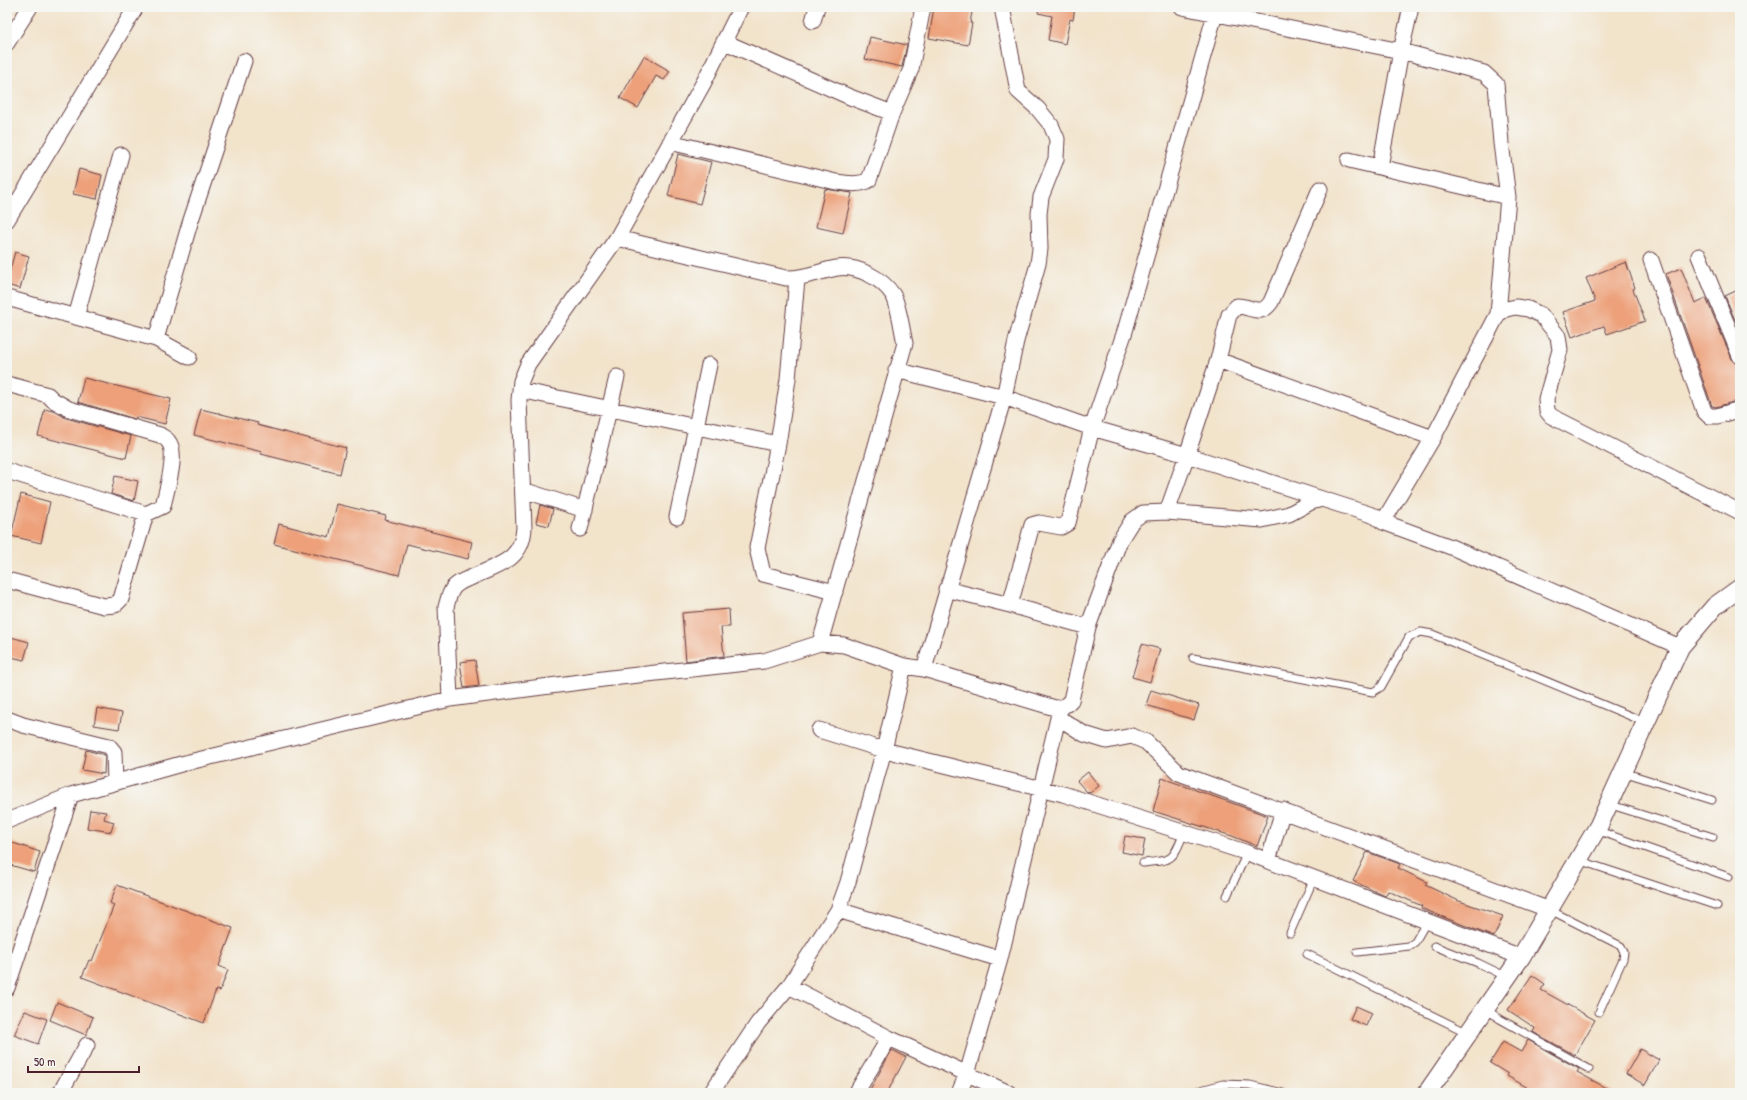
<svg xmlns="http://www.w3.org/2000/svg" width="1747" height="1100" viewBox="0 0 1747 1100" font-family="'Patrick Hand',sans-serif">
<style>
.building{fill:#eda079}
.lines{fill:none;stroke-linecap:round;stroke-linejoin:round}
.service-casing{stroke:#633c43;stroke-width:9}
.minor-casing{stroke:#633c43;stroke-width:17}
.tertiary-casing{stroke:#633c43;stroke-width:20}
.service{stroke:#fff;stroke-width:7}
.minor{stroke:#fff;stroke-width:15}
.tertiary{stroke:#fff;stroke-width:18}
</style>
<rect width="100%" height="100%" fill="#f6f6f2"/>
<filter id="ink" filterUnits="userSpaceOnUse"><feTurbulence type="fractalNoise" baseFrequency=".025" numOctaves="2"/><feDisplacementMap in="SourceGraphic" scale="8" xChannelSelector="R" yChannelSelector="G"/><feConvolveMatrix kernelMatrix="1 2 1 2 8 2 1 2 1" color-interpolation-filters="sRGB"/></filter>
<filter id="wash" filterUnits="userSpaceOnUse"><feTurbulence type="fractalNoise" baseFrequency=".012" numOctaves="4" result="noise"/><feDisplacementMap in="SourceGraphic" scale="16" xChannelSelector="R" yChannelSelector="G"/><feGaussianBlur stdDeviation="0.9" result="paint"/><feColorMatrix in="noise" values="0 0 0 0 0 0 0 0 0 0 0 0 0 0 0 0 0 1.4 0 .05"/><feComposite in="paint" operator="in"/></filter>
<g filter="url(#wash)">
<rect width="100%" height="100%" fill="#f2e3cb"/>
<g id="blocks">
<path class="building" d="M934,7h39l-3,16h2l-4,22 -39,-7z
M1039,7h36l-2,13 -3,-1 -5,25 -17,-4 4,-24 -14,-3z
M870,37l37,8 -5,22 -37,-8z
M644,56l26,15 -6,9 -8,-4 -18,32 -18,-10z
M678,154l33,8 -11,42 -32,-8z
M79,169l23,6 -5,24 -24,-5z
M825,189l27,4 -9,40 -27,-6z
M15,252l14,4 -9,33 -13,-4v-5z
M1626,262l9,26 -2,1 12,32 -38,13 -3,-8 -32,11 -9,-25 32,-11 -9,-23z
M1681,268l14,35 11,-5 26,61 3,4 5,2v35l-24,7 -4,-1 -46,-132z
M1740,289v29l-5,2 -10,-24z
M84,378l87,21 -6,25 -29,-7 -1,2 -57,-17z
M45,409l11,3 10,6 65,18 -5,22 -88,-22z
M201,409l57,14 -1,2 89,23 -6,26 -79,-20 1,-2 -68,-17z
M115,476l23,5 -4,20 -23,-7z
M21,494l29,8 -9,41 -30,-7z
M337,504l49,12 -1,4 87,22 -4,17 -61,-15 -8,31 -125,-31 5,-20 50,13z
M540,505l13,4 -4,17 -13,-3z
M729,609l1,18h-9l3,29 -38,5 -4,-48z
M11,637l18,5 -5,18 -17,-4z
M1142,644l18,5 -10,33 -18,-5z
M475,660l4,26 -15,2 -4,-26z
M1151,690l48,15 -5,15 -48,-15z
M97,708l25,5 -3,16 -25,-4z
M86,750l19,5 -1,19 -22,-4z
M1088,772l11,14 -9,7 -3,-1 -10,-11z
M1162,778l106,38 -11,30 -25,-10 -79,-25z
M90,810l16,2 -2,7 10,3 -3,10 -24,-4z
M1125,836l20,3 -3,17 -20,-4z
M7,841l33,11 -6,20 -27,-8z
M1367,852l33,12 -2,4 29,14 -2,3 34,16 44,15 -9,21 -66,-26 -7,-3 1,-2 -34,-15 -3,5 -32,-15z
M117,885l116,43 -14,38 9,4 -8,21 -4,-1 -12,33 -122,-46 7,-17 3,1 22,-56 -4,-2z
M1532,975l13,9 -4,6 54,30 -20,35 -42,-23 2,-4 -27,-18z
M57,1002l36,15 -7,18 -36,-15z
M1356,1006l16,7 -6,13 -16,-7z
M25,1011l22,8 -9,25 -24,-9z
M1528,1040l51,29 -2,3 39,21h-79l-30,-17 1,-2 -18,-11 13,-21 18,10z
M1640,1049l19,11 -14,25 -19,-11z
M892,1050l14,7 -19,36h-19z"/>
</g>
</g>
<g filter="url(#ink)">
<use href="#blocks" fill-opacity="0" stroke="#633c43" stroke-width="1"/>
<g class="lines">
<g class="service-casing">
<path id="service" d="M1193,658l180,34 8,-5 28,-50 12,-5 11,2 213,88
M1623,772l89,28
M1608,804l105,33
M1596,830l133,47
M1578,860l139,46
M1143,863c31,-3 29,-2 41,-30
M1227,896l20,-43
M1550,910l71,36 3,6 -1,7 -24,53
M1290,933l24,-55
M1434,946l44,17 29,14
M1357,952l52,-6 6,-4 12,-21
M1307,954l161,79
M1485,1009l15,10 89,50
M1190,1093l33,-9 27,1 33,8"/>
</g>
<g class="minor-casing">
<path id="minor" d="M1182,7l219,44 83,22 12,11 5,59 7,54 -10,117
M813,21l4,-14
M725,42l125,55 42,16
M7,43l23,-36
M670,142l166,40c11,1 23,4 33,-2l23,-67 19,-44 12,-62
M1349,160l159,37
M1380,167l21,-116 10,-44
M1320,189l-49,113c-11,16 -19,4 -34,4l-8,9 -11,45 -31,95 135,44
M7,220l129,-213
M617,238l169,40c18,1 33,-7 51,-10 20,-3 45,10 56,27 6,10 9,36 12,48l-85,300
M1699,256l41,100
M1651,260l53,151 5,5h8l23,-7
M797,279l-9,100 -10,65 -21,104 6,26 72,18
M7,298l149,41 33,18
M76,317l45,-162
M156,339l34,-116 54,-162
M1218,360l215,78
M896,370l108,27 88,31 -24,95 -7,4 -22,-4 -7,2 -22,80
M7,384l41,11 5,5 16,9 91,26c2,2 6,3 8,6 11,12 -2,50 -5,65l-17,8 -139,-43
M520,390l258,54
M523,490l62,20
M1167,512l20,-57 -95,-27 33,-97 90,-317
M677,517l32,-152
M1383,522l50,-84 65,-124 8,-5 10,-2 12,2 13,6 17,21 2,14 -14,49 1,12 4,5 189,96
M580,529l37,-152
M7,580l97,26 11,-1 6,-6 25,-85
M946,589l64,16 78,22
M924,669l80,-272 12,-56 22,-77 2,-15 -1,-35 2,-17 15,-38 1,-20 -6,-14 -13,-16 -20,-18 -16,-84
M450,699l-4,-92c2,-7 3,-14 8,-20 4,-4 10,-7 16,-9 27,-13 52,-16 54,-50l-5,-128 2,-19 7,-17 89,-126 87,-156 37,-75
M1059,718l25,16 23,7 25,-5 14,6 33,31 371,137
M7,719l16,6 86,21 5,6 1,30
M819,730l65,20 179,44 182,58 276,105
M7,821l64,-26 110,-31 269,-65 161,-21 153,-17 56,-18 24,2 60,21 20,3 131,39c7,0 11,-2 16,-8l17,-73 32,-87 12,-19 11,-8 24,-1 95,8 27,-6 22,-12 11,-3 53,17 8,6 68,25 229,100
M1268,861l15,-51
M838,910l162,49
M789,986l100,52 120,55
M7,988l64,-193
M60,1093l27,-48
M711,1093l47,-70 31,-37 49,-76 10,-28 36,-132 20,-84
M856,1093l33,-55
M959,1093l8,-19 33,-115 60,-249"/>
</g>
<g class="tertiary-casing">
<path id="tertiary" d="M1427,1093l94,-136 78,-132 81,-178 35,-41 25,-18"/>
</g>
<use href="#service" class="service"/>
<use href="#minor" class="minor"/>
<use href="#tertiary" class="tertiary"/>
</g>
</g>
<rect width="1747" height="1100" fill="none" stroke="#f6f6f2" stroke-width="24"/>
<path d="M28 1066v6h111v-6" fill="none" stroke="#4a1f2b" stroke-width="2"/>
<text x="34" y="1066" font-size="12" fill="#4a1f2b" stroke="#f6f6f2" stroke-width="3" paint-order="stroke">50 m</text>
</svg>
